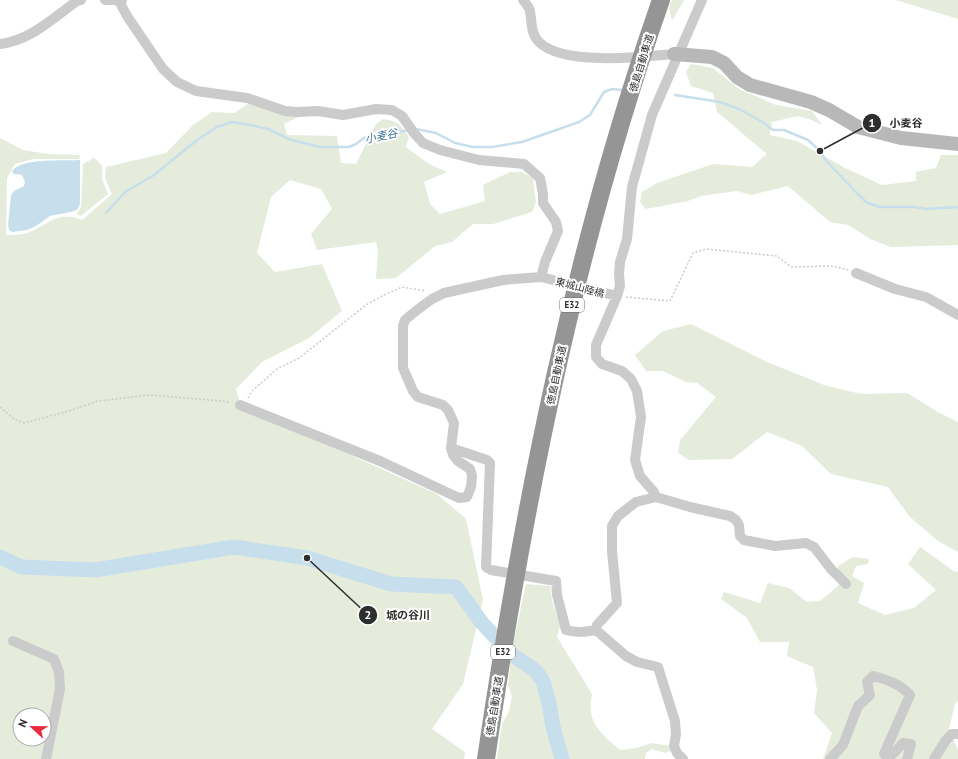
<svg xmlns="http://www.w3.org/2000/svg" width="958" height="759" viewBox="0 0 958 759" font-family="'PT Sans','Noto Sans JP',sans-serif">
<style>
.green{fill:#e5ecdb;fill-rule:evenodd}
.water{fill:#c7dfed}
.lines{fill:none;stroke-linecap:round;stroke-linejoin:round}
.stream{stroke:#c7dfed;stroke-width:2.5}
.river{stroke:#c7dfed;stroke-width:15}
.path{stroke:#cbcbcb;stroke-width:1.5;stroke-dasharray:2 2;stroke-linecap:butt}
.street{stroke:#cbcbcb;stroke-width:10}
.secondary{stroke:#b8b8b8;stroke-width:14}
.highway{stroke:#959595;stroke-width:18}
.labels{text-anchor:middle;stroke-width:4;stroke-linejoin:round;paint-order:stroke}
.shield{fill:#fff;stroke:#6d6d6d;stroke-width:1}
.shield-label{font-size:9px;font-weight:bold;fill:#2e2e2e}
.street-label{font-size:10px;fill:#2e2e2e;stroke:#fff}
.water-label{font-size:11px;font-style:italic;fill:#397393;stroke:#fff}
.leader{fill:none;stroke:#2e2e2e;stroke-width:1.5}
.callout-dot{fill:#2e2e2e;stroke:#fff;stroke-width:1.5}
.mark-label{font-size:12px;text-anchor:middle;font-weight:bold;fill:#fff}
.callout-label{font-size:11px;text-anchor:middle;font-weight:bold;fill:#2e2e2e;stroke:#fff;stroke-width:4;stroke-linejoin:round;paint-order:stroke}
</style>
<rect width="100%" height="100%" fill="#fff"/>
<path class="green" d="M672,0h12l-12,21 -3,-14z
M895,0h63v19l-62,-19z
M691,64l22,4 26,21 37,16 36,6 10,14 -13,-6 -11,-3 -26,6 -2,13 27,6 48,27 37,17 34,-4v-9l20,-4 5,-13h17v90l-67,2 -21,-8 -22,-14 -18,-3 -42,-36 -37,9 -14,-4 -36,5 -13,5 -42,8 -6,-7 2,-10 15,-9 56,-19 39,3 15,-13 -50,-42 -4,-19 -22,-7 -5,-14z
M248,104l52,12 -16,8 3,11 50,1 4,27 15,1 20,-40 7,-5c15,2 18,6 26,18l-3,10 23,17 18,8 -23,10 6,22 10,10 45,-13 -2,-16 27,-13h12l11,6 3,24 -4,10 -39,12h-20l-21,18 -17,4 -39,32 -20,1 2,-27 -2,-10 -59,8 -6,-16 21,-25 -11,-20 -31,-9 -19,17 -14,56 18,19 47,-8 20,47 -33,27 -47,24 -26,27 6,21 104,43 91,41 29,25 17,81 -20,84 -31,45 33,23 -1,7h-464v-621l23,12 25,4 32,1 -1,4h-46l-18,5 -8,14 -1,57c7,0 18,0 24,-3 20,-9 29,-22 52,-12l30,-26 -7,-16 1,-11 60,-14 27,-28 19,-13 22,1zM20,715h24v24h-24z
M94,158l8,7v14l6,15 -27,22 -4,-2 4,-7 2,-43z
M691,324l76,38 57,23 37,9 46,-1 31,19 20,10v130l-20,-11 -29,-25 -21,-29 -57,-13 -29,-28 -35,-14 -35,27 -43,1 -11,-7 2,-13 36,-43 -19,-14 -11,-1 -23,-11h-17l-11,-16 28,-24z
M920,547l35,25 3,-1v130l-3,3 -6,25 9,21v9h-135l9,-26 -18,-20 3,-23 -4,-23 -26,-11 2,-14h-29l-13,-24 -26,-19 3,-7 36,11 8,-20 21,5 18,14 13,-1 19,-16 -1,-19 15,-9 16,2 -1,5 -12,2 -4,10 12,7 -6,20 27,12 29,-7 22,-18 -28,-26z
M526,584l24,2 2,15 8,24 -3,12 35,57c-6,29 8,38 28,56l16,-2 16,-5 18,3 1,5 -6,2 -13,-4 -6,4 -1,6h-148l5,-35 7,-13 3,-15 -4,-11 4,-36z"/>
<path class="water" d="M80,160v44l-3,6 -6,2 -21,4 -14,10 -9,4 -15,2 -3,-2 -1,-5 3,-30 3,-4 10,-5 1,-4 -3,-7 -8,-1 -2,-2c7,-15 53,-11 68,-12z"/>
<g class="lines">
<path class="stream" d="M675,95l45,7 19,7 22,12 12,9h11l24,10 12,11 7,11 29,30 10,10 13,5h35l12,2 32,-2
M416,129l20,4 19,10 18,4h19l30,-5 57,-20 11,-7 14,-23 8,-3 10,1
M106,213l19,-21 29,-17 43,-35 20,-13 15,-5 19,3 17,4 23,11 29,7h29l7,-3 8,-6 45,-8"/>
<path class="river" d="M0,557l21,10 74,3 139,-23 73,11 84,26 65,3 26,36 29,31 25,17 7,10 6,22 4,24 9,32"/>
<path class="path" d="M626,297l44,4 23,-48 13,-4 71,7 14,11 41,-1 17,4
M248,398l4,-7 25,-22 22,-11 67,-53 16,-9 20,-9 24,4
M0,407l14,12 10,4 45,-12 29,-10 52,-6 72,6 9,2"/>
<path class="street" d="M105,0h17
M523,0c2,2 4,5 6,8 4,11 0,24 10,34 24,24 103,15 135,12
M119,1l8,15 36,53 14,13 19,9 51,7 38,13 12,1 21,-1 25,4 33,-6 16,1 10,6 12,17 9,10 17,7 39,10 45,4 16,14 3,16v9l13,19 2,9 -13,31 -4,15
M0,44c30,-3 53,-26 77,-43l4,-1
M856,273l39,16 31,8 32,18
M240,405l140,56 79,37 8,-1 4,-10 1,-11 -2,-7 -12,-8 -5,-6 -2,-7 3,-25 -6,-13 -5,-5 -25,-8 -5,-6 -10,-23v-42l2,-6 12,-10 15,-11 12,-6 59,-13 38,-3 76,19
M451,448l36,12 3,3 -4,104 5,3 65,11 1,14 9,35c11,3 19,2 30,0l30,26 11,6 21,5 17,54 1,13 -2,12 3,7 6,6
M656,497l-2,-5 -14,-16 -5,-16 6,-43 -4,-26 -6,-12 -9,-8 -20,-7 -6,-7v-12l21,-49 3,-10 -1,-12 1,-12 7,-23 5,-52 20,-72 50,-115
M596,630l1,-5 20,-22 -5,-52v-25l6,-10 18,-14 20,-5 34,10 40,9 6,4 3,5 1,11 4,4 31,6 31,-3 8,4 17,22 15,15
M13,641l41,18 5,13 1,17 -14,70
M830,759l13,-14 15,-39 12,-11 -3,-13 6,-6c15,4 27,8 37,19l-26,59 4,4 7,-6 8,-9 8,1 -4,15
M934,759l12,-19 6,-6h6"/>
<path class="secondary" d="M674,54l38,3 12,6 13,14 13,8 61,17 18,8 29,17 43,11 57,6"/>
<path class="highway" d="M486,759c38,-257 89,-514 175,-759"/>
</g>
<g class="labels">
<g class="shield">
<rect x="560" y="298" width="24" height="14" rx="3"/>
<rect x="491" y="645" width="24" height="14" rx="3"/>
</g>
<g class="shield-label">
<text x="572" y="308">E32</text>
<text x="503" y="655">E32</text>
</g>
<g class="street-label">
<text transform="translate(641 63) rotate(-73)" y="4">徳島自動車道</text>
<text transform="translate(580 287) rotate(15)" y="4">東城山陸橋</text>
<text transform="translate(556 375) rotate(-78)" y="4">徳島自動車道</text>
<text transform="translate(494 706) rotate(-81)" y="4">徳島自動車道</text>
</g>
<g class="water-label">
<text transform="translate(381 136) rotate(-12)" y="4">小麦谷</text>
</g>
</g>
<path class="leader" d="M820 151L872 123M307 558L368 615"/>
<g class="callout-dot">
<circle cx="820" cy="151" r="4"/>
<circle cx="307" cy="558" r="4"/>
<circle cx="872" cy="123" r="10"/>
<circle cx="368" cy="615" r="10"/>
</g>
<g class="mark-label">
<text x="872" y="127">1</text>
<text x="368" y="619">2</text>
</g>
<g class="callout-label">
<text x="906" y="127">小麦谷</text>
<text x="408" y="619">城の谷川</text>
</g>
<g transform="translate(32 727) rotate(292)"><circle r="19" fill="#ffffff" stroke="#ababab"/>
<path d="M0-3L7 15L0 10L-7 15Z" fill="#eb2a3e"/>
<text y="-6" font-size="11" font-weight="bold" text-anchor="middle" fill="#2e2e2e">N</text>
</g>
</svg>
